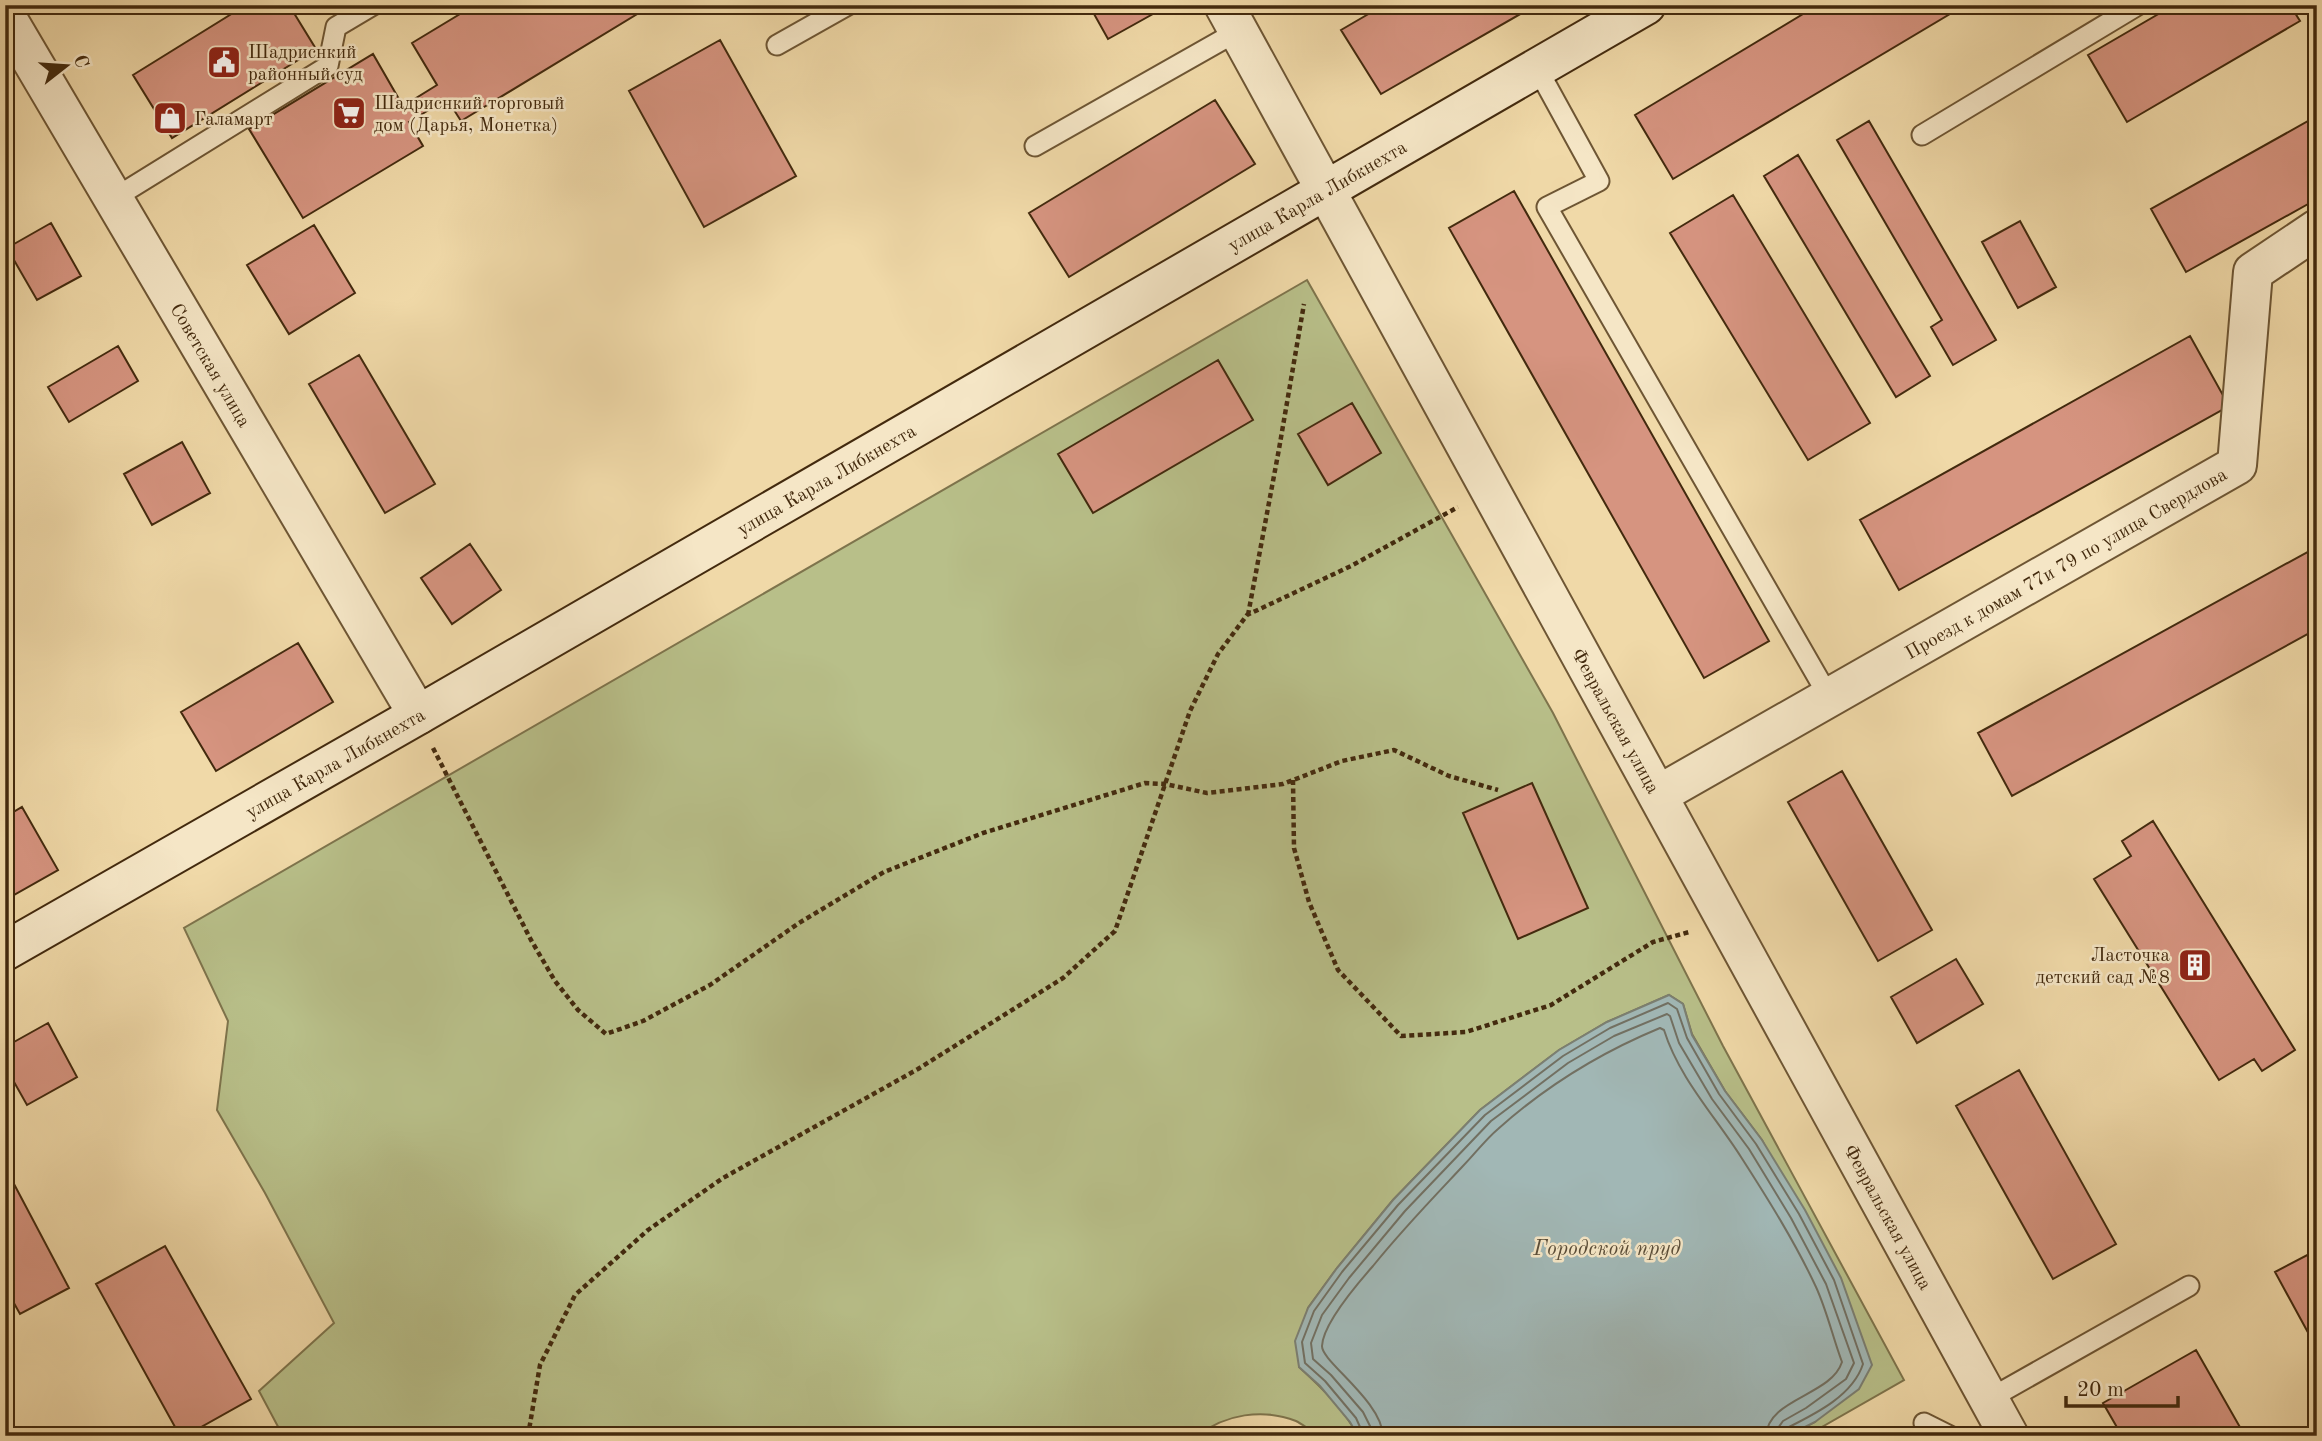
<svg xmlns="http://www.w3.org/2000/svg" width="2322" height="1441" viewBox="0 0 2322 1441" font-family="'Old Standard TT',serif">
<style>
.green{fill:#b8bf89;stroke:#7e744c;stroke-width:2}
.water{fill:#a1b7b5;stroke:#7b7f72;stroke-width:2}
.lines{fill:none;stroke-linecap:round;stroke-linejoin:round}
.shore{stroke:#727062;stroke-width:2}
.building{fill:#d69480;stroke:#432a0e;stroke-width:2}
.lane-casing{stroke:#6e5634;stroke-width:23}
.street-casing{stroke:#6e5634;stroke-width:42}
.secondary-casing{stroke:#432a0e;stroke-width:42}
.path{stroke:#432a0e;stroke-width:4.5;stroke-dasharray:5 3.5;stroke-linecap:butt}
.lane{stroke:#f5e6c6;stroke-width:19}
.street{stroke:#f5e6c6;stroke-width:38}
.secondary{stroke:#f5e6c6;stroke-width:38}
.labels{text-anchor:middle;stroke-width:5;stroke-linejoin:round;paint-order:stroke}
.poi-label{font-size:19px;fill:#432a0e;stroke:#f5e6c6;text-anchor:start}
.street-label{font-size:19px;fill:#432a0e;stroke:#f5e6c6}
.water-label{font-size:21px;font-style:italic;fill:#5a4d38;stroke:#f5e6c6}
</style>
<rect width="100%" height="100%" fill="#f0d9a8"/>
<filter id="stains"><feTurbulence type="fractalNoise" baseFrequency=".00286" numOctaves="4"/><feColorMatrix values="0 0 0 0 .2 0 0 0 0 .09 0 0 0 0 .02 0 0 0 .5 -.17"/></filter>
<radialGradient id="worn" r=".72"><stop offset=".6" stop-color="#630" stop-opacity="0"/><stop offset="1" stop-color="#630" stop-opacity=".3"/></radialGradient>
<path class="green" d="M1307,280l246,433 170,333 181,334 -98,56h-19l28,-14 56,-57 -11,-31 -98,-194 -37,-49 -33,-57 -9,-30 -14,-9 -62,27 -48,28 -79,60 -87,90 -56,68 -29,40 -9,59c22,20 45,42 59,69 -11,0 -29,3 -38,-1 -8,-3 -16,-10 -24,-14 -33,-13 -71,-7 -99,15h-914l-24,-45 75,-68 -69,-130 -48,-83 11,-89 -44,-93z"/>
<path class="water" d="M1669,995l14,9 9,31 33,56 37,49 43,70 36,68 31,87 -13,24 -44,33 -28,14h-429l-8,-14 -30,-36 -21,-19 -4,-26 13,-33 29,-40 56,-68 87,-90 79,-60 48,-28z"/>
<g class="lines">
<path class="shore" d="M1364,1436l-8,-18 -31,-37 -20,-18 -3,-21 12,-31 28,-39 56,-67 87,-90 78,-59 47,-28 58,-25 9,6 10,29 32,56 37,50 43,70 35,66 29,84c-10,31 -46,49 -74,63l-3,9
M1372,1436l-1,-8 -8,-16 -32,-37 -18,-16 -2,-16 11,-28 27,-37 56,-67 86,-90 77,-58 46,-27 53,-22 3,2 9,27 33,56 37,50 42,69 35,66 28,79 -8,16 -40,29 -23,13 -5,7 -1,8
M1383,1436c-1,-35 -62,-75 -61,-90 1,-23 36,-63 51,-80 28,-35 58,-66 89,-99 12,-12 23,-27 36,-38 48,-43 104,-77 162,-101l4,2c15,48 51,86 77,127 27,42 54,85 75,130 11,24 17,51 26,75 -11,34 -74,36 -76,74"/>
</g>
<path class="building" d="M246,5h43l27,44 -144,89 -39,-63z
M475,5h177l-191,116 -14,-22 -38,23 14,24 -120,72 -54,-89 124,-75 30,52 34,-21 -25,-42z
M1089,5h80l-61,34z
M1384,5h152l-155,89 -40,-64z
M1818,5h147l-292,174 -38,-64z
M2174,5h116l10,16 -173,101 -39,-67z
M720,40l76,136 -92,51 -75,-136z
M1215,100l40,64 -186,113 -40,-64z
M2317,116v83l-131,73 -35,-63z
M1869,121l127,219 -43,25 -22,-38 11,-7 -105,-180z
M1798,155l132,221 -34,21 -132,-221z
M1514,191l255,450 -65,37 -255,-450z
M1733,195l137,228 -62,37 -138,-227z
M2020,221l36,66 -38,21 -36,-66z
M51,223l30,53 -44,24 -30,-52z
M314,225l41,68 -66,41 -42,-69z
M2190,336l39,70 -330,184 -39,-70z
M118,346l20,35 -69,41 -21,-35z
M359,355l76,129 -50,29 -76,-129z
M1218,360l35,60 -160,93 -35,-59z
M1352,403l29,50 -53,32 -30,-51z
M182,442l28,51 -58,32 -28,-51z
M470,544l31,46 -49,34 -31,-46z
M2313,549l4,7v73l-305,167 -34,-63z
M298,643l35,59 -117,69 -35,-59z
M1842,771l90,159 -54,31 -90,-159z
M1532,783l56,125 -70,31 -55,-126z
M22,807l36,63 -53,30v-83z
M2153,821l142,229 -33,21 -8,-12 -35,21 -125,-201 37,-23 -9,-15z
M1956,959l27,45 -66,39 -26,-46z
M48,1023l29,54 -50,28 -22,-39v-19z
M2019,1070l97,174 -63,35 -97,-173z
M5,1167l64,121 -49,26 -15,-27z
M165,1246l86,153 -66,37h-5l-84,-152z
M2317,1250v99l-42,-77z
M2196,1350l49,86h-123l-19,-33z"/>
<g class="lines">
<g class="lane-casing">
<path id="lane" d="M777,45l71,-40
M1537,68l62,113 -52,26 282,490
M1922,135l216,-130
M1035,146l203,-115
M113,199l215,-133 8,-39 37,-22
M1989,1399l200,-113
M1924,1423l26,13"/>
</g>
<g class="street-casing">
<g id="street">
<path id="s1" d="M1224,5l785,1431"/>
<path id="s2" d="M5,15l413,700"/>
<path id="s3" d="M1658,795l579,-330 16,-193 64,-43"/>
</g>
</g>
<g class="secondary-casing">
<g id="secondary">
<path id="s4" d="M5,951l413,-236 1228,-710"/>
</g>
</g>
<path class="path" d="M1248,615l31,-166 25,-145
M433,748l98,192 24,41 23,29 28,24 37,-13 67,-36 89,-62 85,-51 99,-39 162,-50 20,1 42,9 76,-9 59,-23 52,-11 55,26 49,14
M1293,780l1,68 15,54 29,68 63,66 65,-4 85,-27 102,-63 36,-10
M528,1436l12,-71 35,-70 73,-65 75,-52 195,-109 145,-91 52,-47 75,-220 28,-57 29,-39 104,-49 107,-59"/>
<use href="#lane" class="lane"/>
<use href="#street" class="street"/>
<use href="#secondary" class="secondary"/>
</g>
<defs>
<g id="civic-square" transform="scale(1.75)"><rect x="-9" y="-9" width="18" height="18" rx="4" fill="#8f2418" stroke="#f5e6c6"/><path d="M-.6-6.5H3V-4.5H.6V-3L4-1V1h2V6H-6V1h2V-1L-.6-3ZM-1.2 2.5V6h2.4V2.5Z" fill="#fff"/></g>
<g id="supermarket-square" transform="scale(1.75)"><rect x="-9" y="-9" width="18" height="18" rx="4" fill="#8f2418" stroke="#f5e6c6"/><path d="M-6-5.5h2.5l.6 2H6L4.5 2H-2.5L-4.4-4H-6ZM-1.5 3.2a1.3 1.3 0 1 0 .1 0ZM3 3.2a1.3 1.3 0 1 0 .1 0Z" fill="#fff"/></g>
<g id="shop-square" transform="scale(1.75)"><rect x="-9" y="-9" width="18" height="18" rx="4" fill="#8f2418" stroke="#f5e6c6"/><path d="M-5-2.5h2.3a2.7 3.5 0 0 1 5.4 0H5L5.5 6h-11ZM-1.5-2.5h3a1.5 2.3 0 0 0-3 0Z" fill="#fff"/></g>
<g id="building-square" transform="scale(1.75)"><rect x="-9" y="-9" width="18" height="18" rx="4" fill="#8f2418" stroke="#f5e6c6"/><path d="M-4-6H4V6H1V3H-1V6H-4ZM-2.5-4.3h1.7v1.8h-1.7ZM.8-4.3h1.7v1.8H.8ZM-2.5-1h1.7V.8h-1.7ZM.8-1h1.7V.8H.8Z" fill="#fff"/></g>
</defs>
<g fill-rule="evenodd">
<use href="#civic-square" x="224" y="62"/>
<use href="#supermarket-square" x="349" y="113"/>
<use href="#shop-square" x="170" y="118"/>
<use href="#building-square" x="2195" y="965"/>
</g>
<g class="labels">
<g class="poi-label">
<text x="248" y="58">Шадриснкий<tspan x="248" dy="22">районный суд</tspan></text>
<text x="374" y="109">Шадриснкий торговый<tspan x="374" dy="22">дом (Дарья, Монетка)</tspan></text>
<text x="194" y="125">Галамарт</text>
<text x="2170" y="961" text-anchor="end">Ласточка<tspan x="2170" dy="22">детский сад №8</tspan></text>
</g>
<g class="street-label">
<text dy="7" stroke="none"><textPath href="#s4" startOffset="1514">улица Карла Либкнехта</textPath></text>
<text dy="7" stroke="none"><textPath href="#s2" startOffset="406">Советская улица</textPath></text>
<text dy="7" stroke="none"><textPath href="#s4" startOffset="947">улица Карла Либкнехта</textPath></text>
<text dy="7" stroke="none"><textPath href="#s3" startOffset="469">Проезд к домам 77и 79 по улица Свердлова</textPath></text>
<text dy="7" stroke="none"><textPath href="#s1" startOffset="816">Февральская улица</textPath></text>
<text dy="7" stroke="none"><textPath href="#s4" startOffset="380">улица Карла Либкнехта</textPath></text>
<text dy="7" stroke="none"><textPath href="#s1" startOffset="1382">Февральская улица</textPath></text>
</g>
<g class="water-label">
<text x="1607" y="1255">Городской пруд</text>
</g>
</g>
<rect width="2322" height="1441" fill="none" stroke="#f0d9a8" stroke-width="28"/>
<rect x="7" y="7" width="2308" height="1427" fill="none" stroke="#432a0e" stroke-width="3.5"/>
<rect x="14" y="14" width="2294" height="1413" fill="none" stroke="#432a0e" stroke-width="2"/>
<g transform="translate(66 66) rotate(73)" stroke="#f5e6c6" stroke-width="5" paint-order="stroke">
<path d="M0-5L12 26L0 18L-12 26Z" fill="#432a0e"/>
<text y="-10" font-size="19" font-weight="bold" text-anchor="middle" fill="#432a0e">С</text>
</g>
<path d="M2066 1396v10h112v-10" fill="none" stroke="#432a0e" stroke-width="3.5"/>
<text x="2077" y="1396" font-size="21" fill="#432a0e" stroke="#f5e6c6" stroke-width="5" paint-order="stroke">20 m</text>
<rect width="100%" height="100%" filter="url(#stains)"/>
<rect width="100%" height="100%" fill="url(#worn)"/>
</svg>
